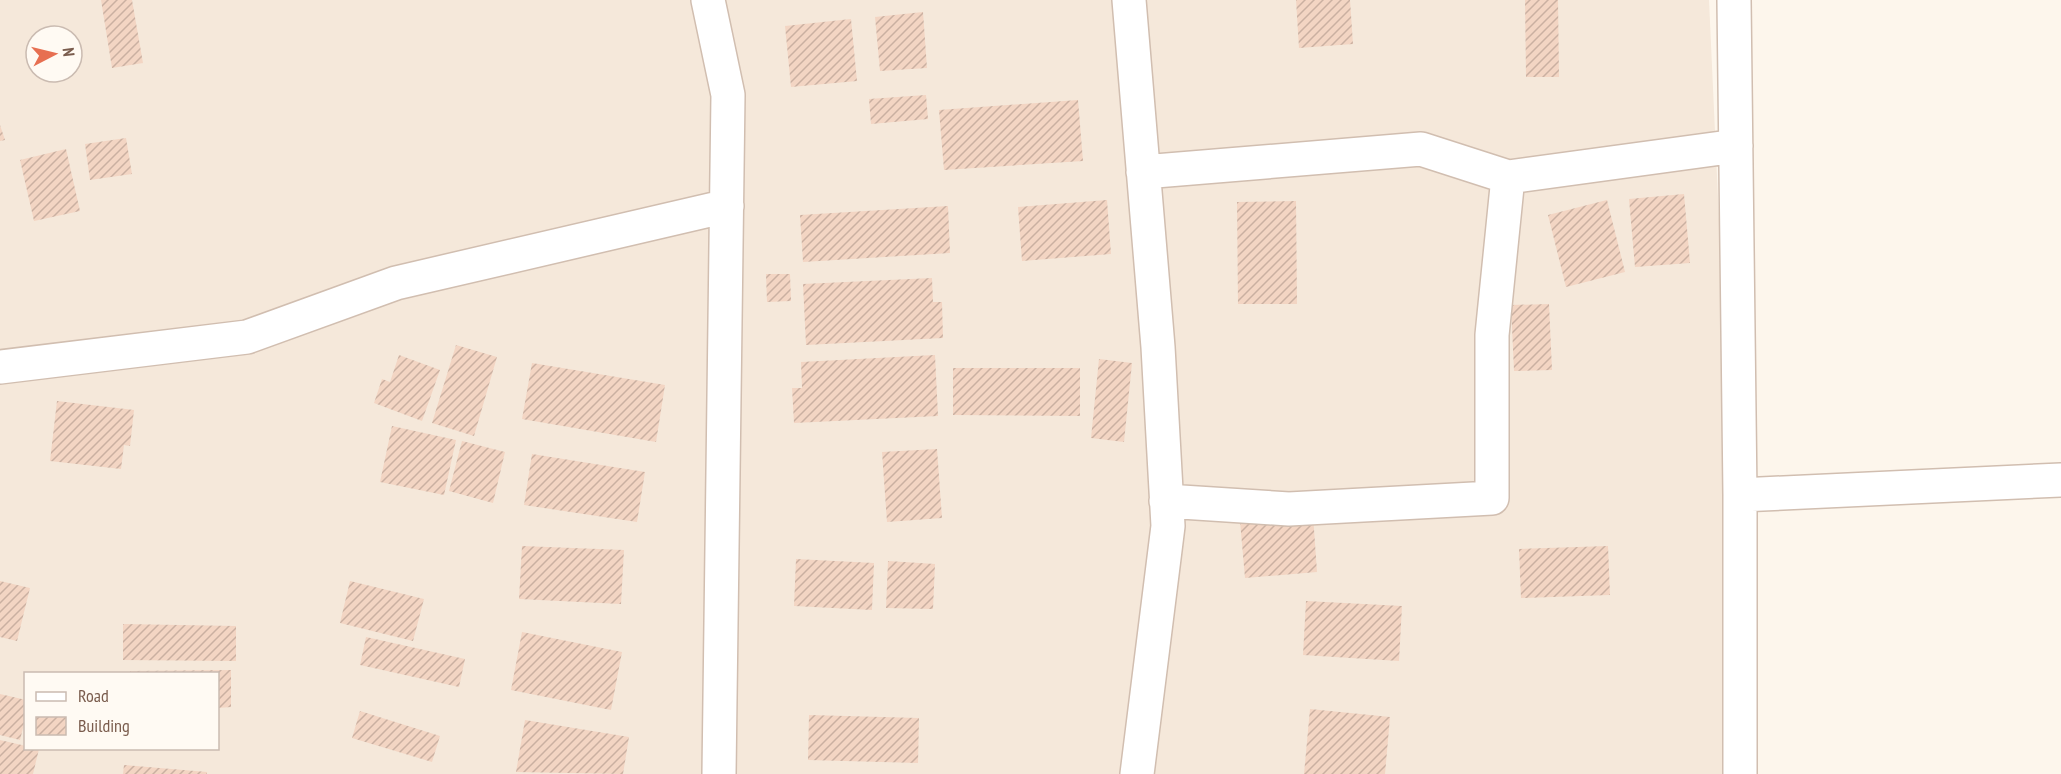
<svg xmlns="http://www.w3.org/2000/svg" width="2061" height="774" viewBox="0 0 2061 774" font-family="'PT Sans Narrow',sans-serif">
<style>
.residential{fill:#f5e8da;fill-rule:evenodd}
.building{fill:url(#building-hatch)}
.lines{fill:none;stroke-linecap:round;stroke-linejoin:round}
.street-casing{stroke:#d1beb0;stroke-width:36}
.street{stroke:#fff;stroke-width:33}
</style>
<defs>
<pattern id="building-hatch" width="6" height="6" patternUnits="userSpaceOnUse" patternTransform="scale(1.5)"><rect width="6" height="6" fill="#f3d5c3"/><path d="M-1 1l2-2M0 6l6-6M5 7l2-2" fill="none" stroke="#cab0a1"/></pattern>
</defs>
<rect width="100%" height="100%" fill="#fdf6ec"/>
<path class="residential" d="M0,0h1709l33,726 -8,48h-1734zM36,36h36v36h-36zM26,674h192v74h-192z"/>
<path class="building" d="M101,0h31l11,63 -31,5z
M1296,0h54l3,44 -54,4z
M1525,0h33l1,77h-33z
M923,12l4,56 -47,3 -5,-54z
M851,19l6,62 -66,6 -6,-61z
M926,95l2,24 -57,5 -2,-25z
M1078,100l5,61 -139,9 -5,-60z
M0,125l5,15 -5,1z
M126,138l6,36 -42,6 -5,-36z
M66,149l14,62 -46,10 -14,-61z
M1684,194l6,69 -55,4 -6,-68z
M1107,200l4,54 -89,7 -4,-54z
M1607,200l18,72 -59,15 -18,-72z
M1296,201l1,103h-59l-1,-102z
M948,206l2,47 -147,9 -3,-47z
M766,274h24l1,27 -24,1z
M932,278l1,24h9l1,36 -137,7 -3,-61z
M1549,304l3,66 -38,1 -3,-66z
M456,345l41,12 -23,79 -42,-13z
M399,355l41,15 -18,51 -48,-18 8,-24 8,3z
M935,355l3,61 -144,7 -2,-35h10l-1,-26z
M1099,359l33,4 -8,79 -33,-4z
M532,363l133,22 -9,57 -134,-23z
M953,368h127v48l-127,-1z
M57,401l77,9 -4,36 -6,-1 -3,24 -71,-8z
M392,426l64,14 -12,55 -64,-13z
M462,441l43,11 -12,51 -44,-12z
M937,449l5,69 -55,4 -5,-70z
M532,454l113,18 -8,50 -113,-17z
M1313,515l4,57 -72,6 -5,-57z
M522,546l102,4 -3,54 -102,-5z
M1608,546l2,49 -89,3 -2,-49z
M796,559l78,4 -2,47 -78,-4z
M888,561l47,3 -2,45 -47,-1z
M0,581l30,7 -13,53 -17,-4z
M350,581l74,18 -11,42 -73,-18z
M1306,601l96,5 -3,55 -96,-6z
M123,624l113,2v35l-113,-1z
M522,632l100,20 -11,58 -100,-20z
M366,637l99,22 -6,28 -99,-22z
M231,670v37l-13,1v-34h-88v-3z
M0,694l26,6v16l-6,24 -20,-5z
M1310,709l80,8 -5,57h-81z
M360,711l80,25 -8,26 -80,-24z
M809,715l110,3 -1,45 -110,-3z
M525,720l104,17 -6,37 -107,-2z
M0,740l26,6v2l13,1 -6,25h-33z
M124,765l83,7v2h-84z"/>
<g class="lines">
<g class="street-casing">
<path id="street" d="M708,0l20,95 -9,679
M1129,0l29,347 10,179 -31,248
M1734,0l6,495v279
M1143,172l278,-23 87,28 -16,158v163l-203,11 -123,-8
M1508,177l228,-31
M0,367l247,-30 149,-54 331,-77
M1740,495l321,-15"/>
</g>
<use href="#street" class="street"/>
</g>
<rect x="24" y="672" width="195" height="78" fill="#fffaf3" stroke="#cabbb1" stroke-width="1.5"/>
<rect x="36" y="692" width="30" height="9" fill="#ffffff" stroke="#cabbb1" stroke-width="1.5"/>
<text x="78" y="702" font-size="18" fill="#7a5c4d">Road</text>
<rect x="36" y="717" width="30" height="18" fill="url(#building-hatch)" stroke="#cabbb1" stroke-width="1.5"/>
<text x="78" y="732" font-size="18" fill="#7a5c4d">Building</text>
<g transform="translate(54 54) rotate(83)"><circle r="28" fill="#fffaf3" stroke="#cabbb1" stroke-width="1.5"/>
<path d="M0-4.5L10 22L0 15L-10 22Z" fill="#e76f51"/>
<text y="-9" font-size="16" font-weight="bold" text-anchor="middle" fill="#7a5c4d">N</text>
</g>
</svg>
